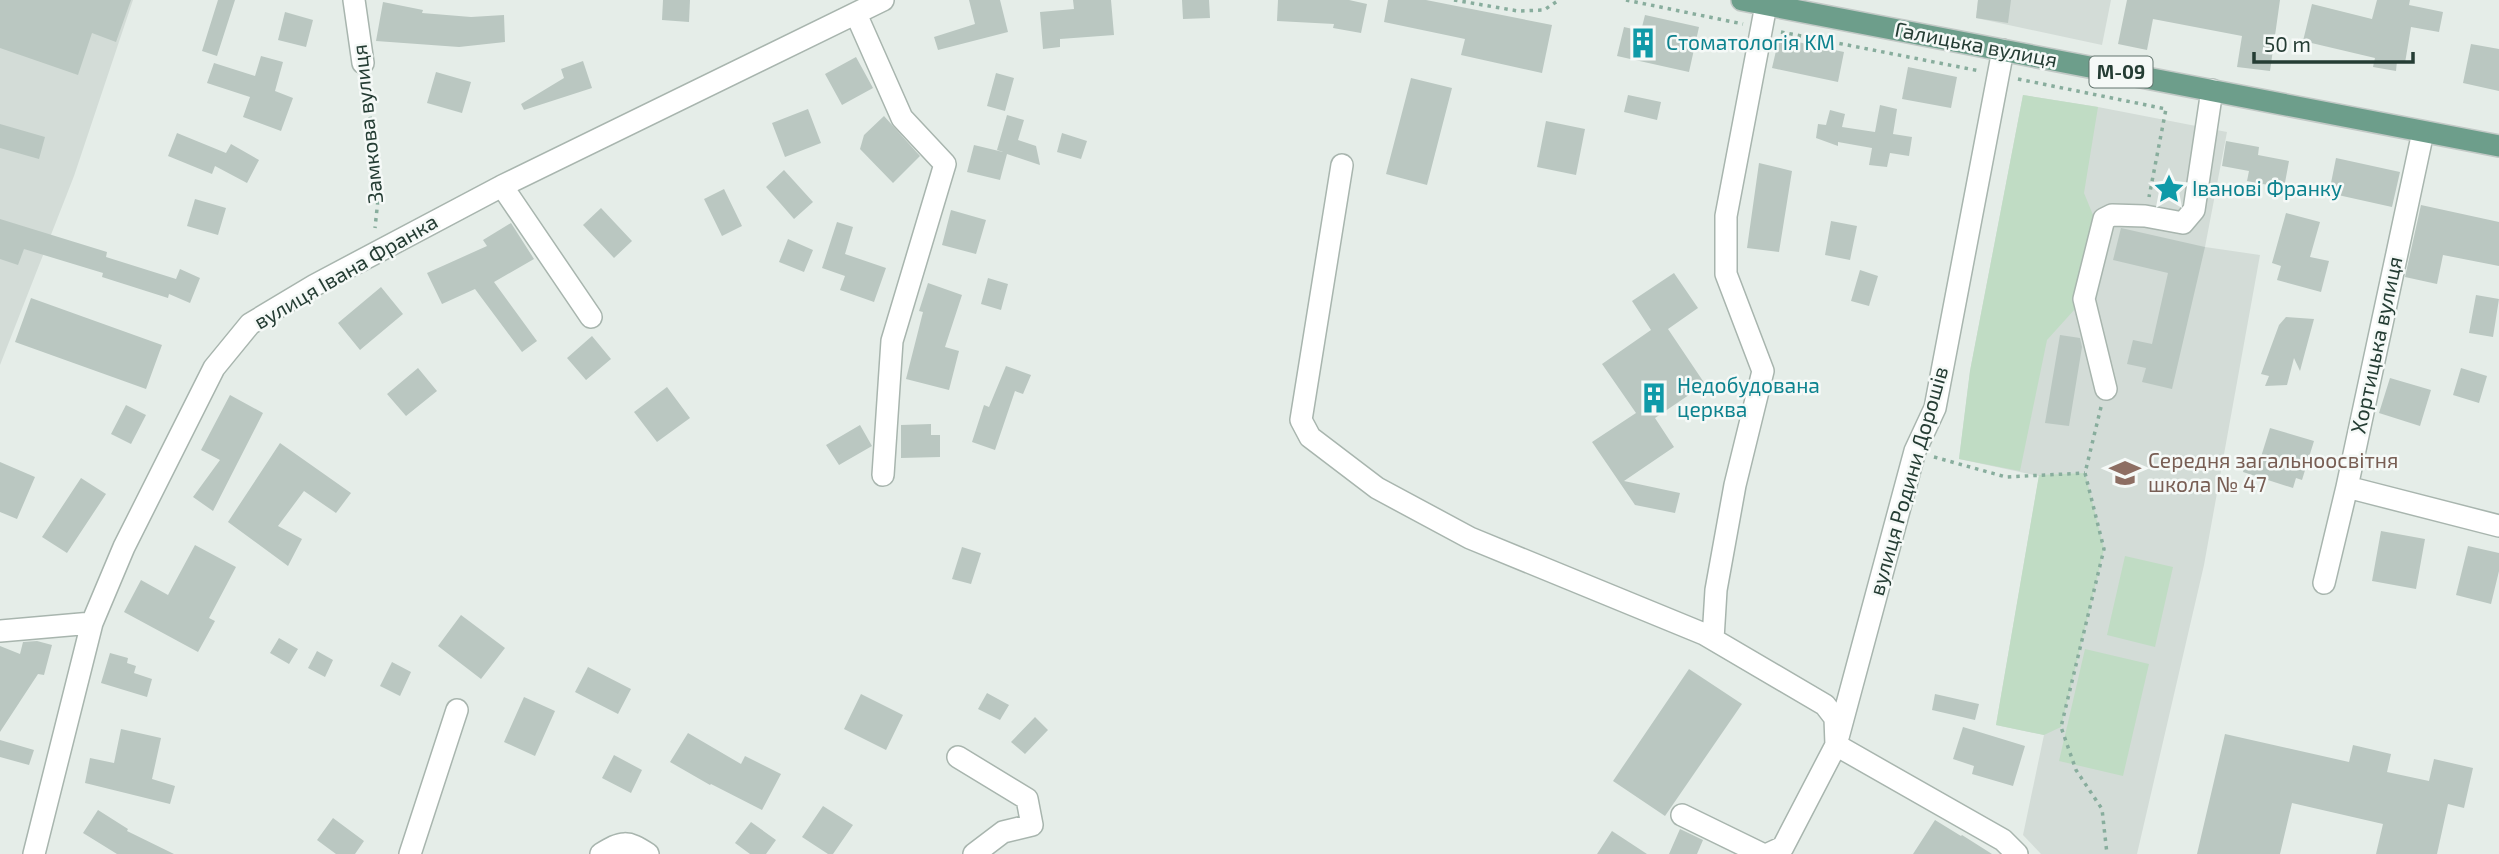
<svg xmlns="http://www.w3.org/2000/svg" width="2499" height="854" viewBox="0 0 2499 854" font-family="'Exo 2',sans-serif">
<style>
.built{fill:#d3dcd7}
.green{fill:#c0dcc4}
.building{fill:#bac7c1}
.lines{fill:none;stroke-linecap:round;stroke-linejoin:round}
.minor-casing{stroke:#a8b5ae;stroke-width:24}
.major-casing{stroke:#c2c9c6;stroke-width:24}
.path{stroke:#88ad9d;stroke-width:3.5;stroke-dasharray:3.5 5;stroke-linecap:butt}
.minor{stroke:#fff;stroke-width:21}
.major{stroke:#6d9e8b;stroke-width:21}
.labels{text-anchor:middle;stroke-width:5;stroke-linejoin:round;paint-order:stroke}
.shield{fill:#f5f9f7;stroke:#63756e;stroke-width:2}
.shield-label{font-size:19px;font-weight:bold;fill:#253d34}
.culture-label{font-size:21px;fill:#0d838f;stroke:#f5f9f7;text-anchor:start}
.street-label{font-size:21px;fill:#253d34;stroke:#f5f9f7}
.education-label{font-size:21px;fill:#785e54;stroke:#f5f9f7;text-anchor:start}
</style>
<rect width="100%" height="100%" fill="#e5ede8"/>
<path class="built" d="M0,0h133l-59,176 -74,189z
M1978,0h133l-9,45 -126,-27z
M2023,95l75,12 129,25 -22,115 55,8 -56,310 -67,289h-96l-18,-19 21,-100 -48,-10 43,-249 -80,-17 11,-88z"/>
<path class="green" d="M2023,95l75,12 -14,86 16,39 -16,67 -37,41 -27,131 -61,-12 11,-88z
M2085,473l19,76 -43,178 -17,8 -48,-10 43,-250z
M2125,556l48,11 -18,80 -48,-12z
M2085,649l64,15 -26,112 -64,-15z"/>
<path class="building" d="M0,0h131l-15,42 -24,-9 -14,42 -78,-27z
M218,0h17l-18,56 -15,-5z
M663,0h27l-1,22 -27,-2z
M969,0h31l8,32 -70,18 -4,-13 41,-13z
M1073,0h38l3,35 -54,4v8l-17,2 -3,-37 34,-3z
M1182,0h27l1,18 -27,1z
M1278,0h71l18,4 -6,29 -28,-5 1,-4 -57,-3z
M1388,0h38l126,25 -10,48 -81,-18 4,-16 -81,-17z
M1978,0h33l-3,23 -32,-5z
M2127,0h153l-10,71 -33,-4 5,-31 -89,-17 -6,31 -29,-6z
M2377,0h33l-1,5 34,7 -4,20 -28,-5 -6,36 -8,-2 -1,10 -23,-4 2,-9 -72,-17 9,-37 60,15z
M383,2l40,8 -1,3 49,4 33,-2 1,27 -46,5 -83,-6z
M285,12l28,8 -7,27 -28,-7z
M1645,15l54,12 -10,45 -72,-16 7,-29 17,4z
M1779,38l65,14 -6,30 -66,-14z
M2471,44l28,5v42l-36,-8z
M261,56l22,6 -8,29 18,7 -12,33 -38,-14 7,-20 -43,-14 7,-20 41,13z
M856,57l17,31 -31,17 -17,-31z
M583,61l9,27 -68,22 -3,-6 43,-26 -3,-9z
M1908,67l49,10 -6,31 -49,-9z
M436,72l35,10 -9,31 -35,-10z
M996,73l18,5 -9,33 -18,-5z
M1411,78l41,10 -25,97 -41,-11z
M1628,95l33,7 -4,18 -33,-8z
M1880,105l17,4 -4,25 19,3 -3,19 -19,-3 -3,14 -18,-2 3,-17 -34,-6v4l-22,-8 2,-14 8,1 4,-15 15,4 -3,13 33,5z
M808,109l13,34 -36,14 -13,-34z
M1007,115l17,5 -6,20 18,6 4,19 -33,-11 -7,26 -33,-8 7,-27 29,7 -6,-2z
M884,116l36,40 -27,27 -33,-34 4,-14z
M1546,121l39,8 -9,46 -39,-8z
M0,124l45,13 -6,22 -39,-11z
M177,133l49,20 5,-9 28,16 -12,23 -32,-17 -3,8 -44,-18z
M1062,133l25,8 -6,18 -24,-7z
M2226,141l33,6 -1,8 31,6 -5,27 -37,-7 2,-10 -27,-5z
M2336,158l64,14 -8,35 -63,-14z
M1759,163l33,8 -13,81 -32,-4z
M784,170l29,32 -19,17 -28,-32z
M724,189l18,37 -20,10 -18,-37z
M195,199l31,9 -8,27 -31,-9z
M2421,205l78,17v44l-56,-11 -6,29 -32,-7z
M601,208l31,33 -18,17 -31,-33z
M951,210l35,10 -10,34 -34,-9z
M2286,213l34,9 -10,35 19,4 -8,31 -44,-12 4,-14 -9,-3z
M0,219l107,33 -1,5 70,22 4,-10 20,9 -10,25 -21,-9 -1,4 -66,-21 1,-4 -79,-24 -6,16 -18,-6z
M1831,221l26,5 -7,34 -25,-5z
M837,222l16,5 -8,27 41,14 -12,34 -34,-12 5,-14 -23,-8z
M511,223l23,36 -40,23 43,59 -15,11 -47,-63 -33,15 -15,-31 60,-27 -4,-6z
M2121,228l84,19 -33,142 -30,-7 4,-14 -19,-4 6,-24 19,4 16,-71 -55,-13z
M788,239l25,11 -9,22 -25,-10z
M1860,270l18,6 -9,30 -18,-5z
M1674,273l24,35 -30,21 37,55 -50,34 19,29 -50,34 56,12 -5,20 -40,-8 -43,-63 44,-29 -34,-49 49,-34 -19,-29z
M988,278l20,6 -7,26 -20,-6z
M928,283l34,12 -17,52 14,4 -10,39 -43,-11 17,-67 -4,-1z
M381,287l22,27 -43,36 -22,-27z
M2476,295l23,4 -6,38 -24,-4z
M31,298l131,47 -16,44 -131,-47z
M2286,317l28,2 -14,52 -6,-13 -7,27 -22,1 4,-10 -8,-2 18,-49z
M2060,335l20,3 2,9 -13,79 -24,-3z
M592,336l19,23 -25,21 -19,-22z
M1006,366l25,9 -8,19 -8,-3 -20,59 -23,-8 12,-37 5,2z
M418,368l19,23 -31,25 -19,-22z
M2461,368l26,8 -8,27 -26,-8z
M2390,378l41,12 -11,36 -41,-13z
M667,387l23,31 -33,24 -23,-30z
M230,395l33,18 -50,98 -20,-14 27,-37 -19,-10z
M126,405l20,10 -15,29 -20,-10z
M931,424v11h9v22l-39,1v-33z
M860,425l12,21 -33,19 -13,-20z
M2270,428l44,13 -12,39 -6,-2 -3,10 -50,-16 4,-16 13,4z
M280,443l71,50 -15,20 -32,-22 -26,35 24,13 -14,27 -60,-44z
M0,462l35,15 -18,42 -17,-7z
M81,478l25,16 -39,59 -25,-16z
M2381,531l44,8 -9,50 -44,-8z
M195,545l41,22 -27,51 6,3 -17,31 -74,-40 17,-32 27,15z
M2468,546l31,7v18l-8,33 -35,-9z
M962,547l19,6 -10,31 -19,-5z
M461,615l44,33 -24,31 -43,-33z
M279,638l19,11 -9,15 -19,-11z
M37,641l15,4 -8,30 -6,-1 -38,58v-86l20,8 3,-12z
M317,651l16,9 -8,17 -17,-9z
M110,653l18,5 -1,5 9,3 -2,7 18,6 -5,18 -46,-14z
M392,662l19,10 -11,24 -20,-10z
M588,667l43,22 -13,25 -43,-22z
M1689,669l53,35 -77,112 -52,-35z
M987,693l22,12 -9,15 -22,-11z
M861,694l42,21 -17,35 -42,-21z
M1935,694l44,10 -4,16 -43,-10z
M524,697l31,14 -20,45 -31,-14z
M1035,717l13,13 -23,24 -14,-12z
M1963,727l62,19 -12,40 -41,-12 2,-8 -21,-7z
M121,729l40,9 -9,41 23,7 -5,18 -85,-21 5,-25 24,5z
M688,733l53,31 4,-8 36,18 -19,36 -51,-26 -1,1 -40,-23z
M2225,734l124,28 4,-17 38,9 -4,18 42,9 5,-22 39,9 -9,40 -16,-4 -11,50h-61l7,-30 -91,-21 -12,51h-83z
M0,740l34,10 -5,15 -29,-8z
M614,755l28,15 -11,23 -29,-15z
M823,806l30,19 -20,29h-5l-26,-17z
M98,810l30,19 -1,2 47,23h-57l-34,-21z
M333,818l31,23 -9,13h-19l-19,-14z
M1935,820l26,16 1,-1 30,19h-79z
M751,822l25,18 -10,14h-16l-15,-11z
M1680,829l23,11 -6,14h-28z
M1612,831l35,23h-50z"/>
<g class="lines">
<g class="minor-casing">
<path id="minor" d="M354,0l9,63
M856,14l46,104 43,46 -53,177 -9,134
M2423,132l-76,355 152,39
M1342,165l-41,255 9,17 67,51 93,50 234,96 121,71 10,13 1,27 167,95 14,14
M502,186l89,131
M2106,389l-22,-90 20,-80 8,-4 33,1 38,7 11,-13 18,-120
M2324,583l23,-96
M0,631l92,-8
M1713,639l3,-49 19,-105 28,-114 -37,-97v-58l40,-211
M958,757l69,42 5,26 -29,7 -29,22
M1682,815l80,39
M34,854l58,-231 32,-76 90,-179 36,-44 65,-39 187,-99 381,-186
M410,854l47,-144
M601,854c21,-13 26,-14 47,0
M1768,854l15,-7 53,-102 79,-294 20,-43 68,-358"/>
</g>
<g class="major-casing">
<path id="major" d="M1742,0l757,146"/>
</g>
<path class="path" d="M1454,0l64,11 26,-1 15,-10
M1626,0l117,24
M1781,32l199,39
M2018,79l148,30 -17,88
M366,83l13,107 -4,38
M2101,407l-16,66 19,76 -43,178 15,43 26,39 5,45
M1934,457l72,20 79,-4"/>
<use href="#minor" class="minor"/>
<use href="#major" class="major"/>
</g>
<defs>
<g id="building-bare" transform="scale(2.415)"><path d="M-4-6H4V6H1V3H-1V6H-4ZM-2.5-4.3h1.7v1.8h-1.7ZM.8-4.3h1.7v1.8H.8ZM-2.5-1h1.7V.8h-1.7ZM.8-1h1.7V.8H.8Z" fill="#0f9aa8" stroke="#f5f9f7" stroke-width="2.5" paint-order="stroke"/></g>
<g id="sight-bare" transform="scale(2.415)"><path d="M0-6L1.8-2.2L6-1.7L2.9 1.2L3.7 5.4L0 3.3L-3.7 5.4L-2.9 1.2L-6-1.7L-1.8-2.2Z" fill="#0f9aa8" stroke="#f5f9f7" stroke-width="2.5" paint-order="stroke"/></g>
<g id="school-bare" transform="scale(2.415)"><path d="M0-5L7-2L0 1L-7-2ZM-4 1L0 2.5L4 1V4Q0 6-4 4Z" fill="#8d6e63" stroke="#f5f9f7" stroke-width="2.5" paint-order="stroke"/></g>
</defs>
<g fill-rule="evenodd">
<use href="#building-bare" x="1643" y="43"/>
<use href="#sight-bare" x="2169" y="189"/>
<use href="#building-bare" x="1654" y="398"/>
<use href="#school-bare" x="2125" y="473"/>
</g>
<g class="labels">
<rect class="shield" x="2089.5" y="56.5" width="63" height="31" rx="5"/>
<g class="shield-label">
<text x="2121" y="79">М-09</text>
</g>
<g class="culture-label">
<text x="1666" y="50">Стоматологія KM</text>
<text x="2192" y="196">Іванові Франку</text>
<text x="1677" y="393">Недобудована<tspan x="1677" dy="24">церква</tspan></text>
</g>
<g class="street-label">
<text transform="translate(1976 45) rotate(11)" y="7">Галицька вулиця</text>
<text transform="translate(368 124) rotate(-96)" y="7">Замкова вулиця</text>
<text transform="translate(346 272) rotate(-30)" y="7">вулиця Івана Франка</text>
<text transform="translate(2377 345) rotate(-78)" y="7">Хортицька вулиця</text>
<text transform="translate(1909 481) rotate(-74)" y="7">вулиця Родини Дорошів</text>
</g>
<g class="education-label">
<text x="2148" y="468">Середня загальноосвітня<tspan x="2148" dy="24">школа № 47</tspan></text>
</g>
</g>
<path d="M2254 52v10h159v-10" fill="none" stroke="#253d34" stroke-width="3.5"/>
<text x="2264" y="52" font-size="21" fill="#253d34" stroke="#f5f9f7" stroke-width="5" paint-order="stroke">50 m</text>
</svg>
